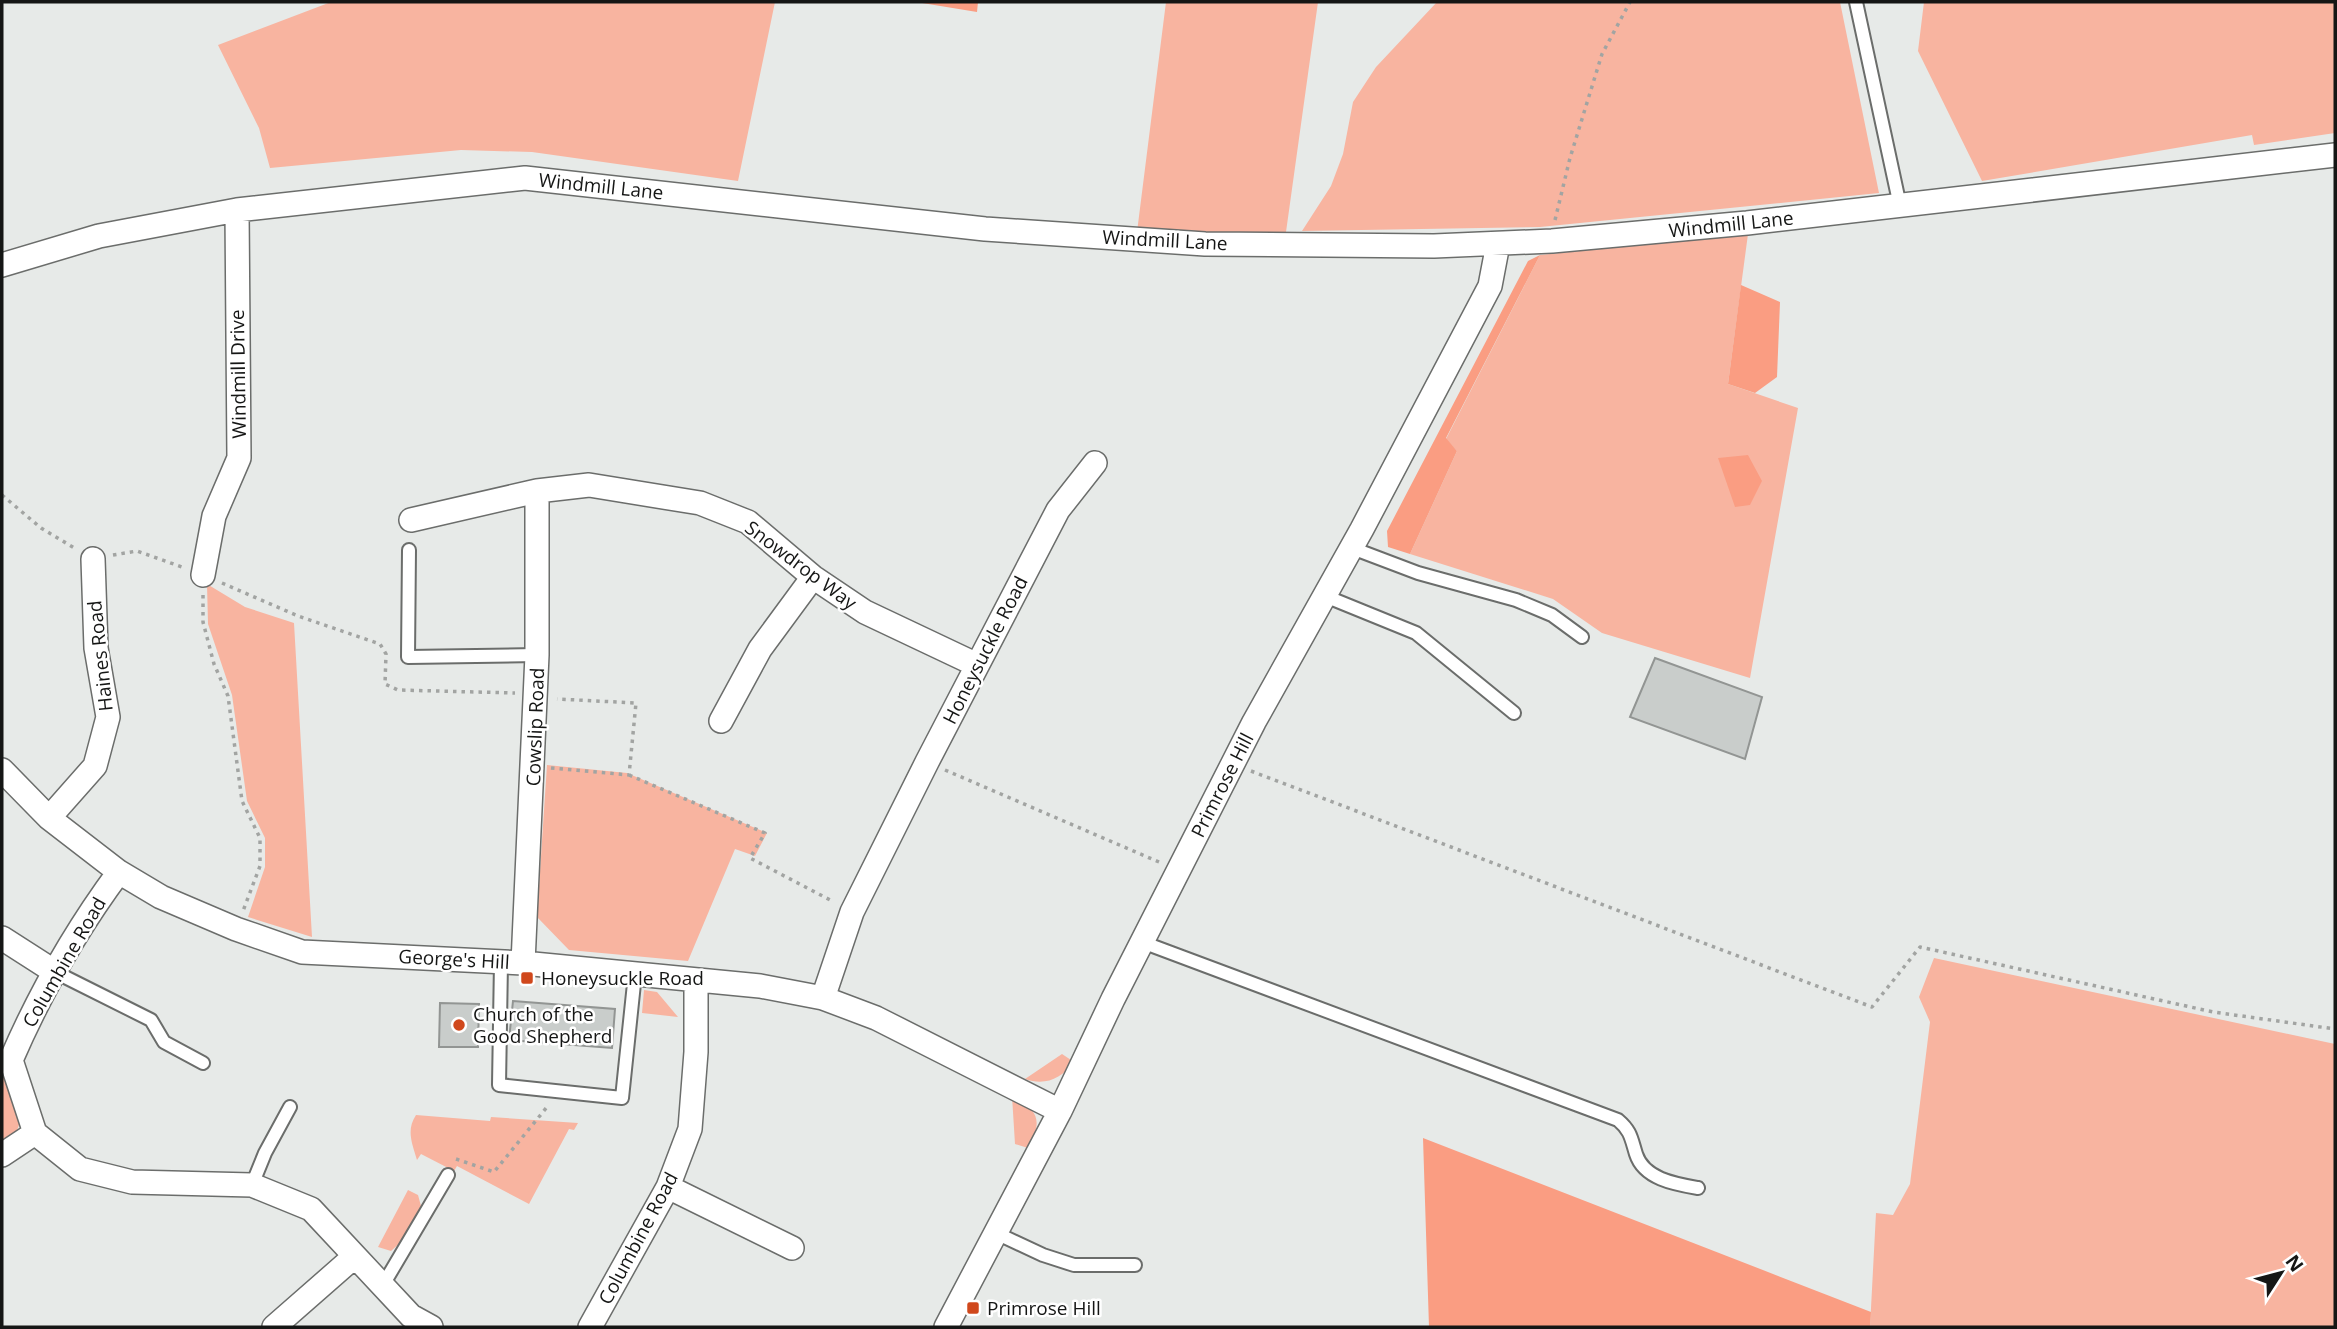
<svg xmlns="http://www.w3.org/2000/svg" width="2337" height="1329" viewBox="0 0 2337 1329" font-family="'Open Sans',sans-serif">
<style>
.green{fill:#f8b4a0}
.forest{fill:#fa9d82}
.building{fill:#c9cdcb;stroke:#929593;stroke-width:2}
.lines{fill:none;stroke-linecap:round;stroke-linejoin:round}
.service-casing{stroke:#6b6d6b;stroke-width:16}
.minor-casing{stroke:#6b6d6b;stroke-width:26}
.path{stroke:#a2a4a2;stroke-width:3.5;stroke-dasharray:3.5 5;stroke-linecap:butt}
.service{stroke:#fff;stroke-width:12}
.minor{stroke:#fff;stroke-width:23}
.poi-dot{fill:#d0481c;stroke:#fff;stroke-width:2.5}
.labels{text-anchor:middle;stroke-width:5;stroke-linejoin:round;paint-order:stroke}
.street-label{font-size:19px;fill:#151615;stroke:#fff}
.poi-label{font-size:19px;fill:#151615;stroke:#fff;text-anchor:start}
</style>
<rect width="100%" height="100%" fill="#e7eae8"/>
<path class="green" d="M331,2h444l-37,179 -206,-29 -71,-2 -191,18 -11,-40 -41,-83z
M1166,2h152l-32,230h-149z
M1437,2h403l39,191 -339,34 -238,4 29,-45 12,-32 10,-52 23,-35z
M1924,2h411v131l-81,12 -2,-10 -270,46 -64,-130z
M1748,234l-20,150 70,24 -48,270 -148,-45 -49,-34 -143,-45 47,-103 -11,-12 94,-184z
M207,584l38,23 49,16 18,314 -64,-20 17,-50v-29l-18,-37 -15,-106 -24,-71z
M547,765l80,8 140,60 -12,23 -20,-7 -47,112 -119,-11 -32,-33z
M1934,958l401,86v283h-465l6,-114 17,2 17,-31 20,-162 -11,-25z
M644,990l13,2 21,25 -36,-4z
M1062,1054l12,8c-13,17 -29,24 -49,17z
M2,1073l6,2c9,25 24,54 -6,70z
M1012,1096c27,15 31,24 16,52l-13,-4z
M416,1115l74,6 1,-4 87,6 -4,7 -5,-1 -40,75 -72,-38 -3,5 -33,-17 -4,6c-5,-17 -11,-30 -1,-45z
M408,1190l10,5 3,11 -20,36 -10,9 -13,-4z"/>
<path class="forest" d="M916,2h62l-1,10z
M1540,255l-94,183 11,13 -47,103 -22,-7 -1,-16 141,-270z
M1741,285l39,17 -3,75 -22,16 -27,-9z
M1748,455l14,26 -12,24 -15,2 -17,-49z
M1423,1138l448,174 -1,15h-441z"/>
<path class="building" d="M1655,658l107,39 -17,62 -115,-42z
M513,1001l102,8 -3,39 -103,-8z
M440,1003l39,1 -1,43h-39z"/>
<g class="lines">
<g class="service-casing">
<path id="service" d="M1856,2l44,204
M1352,548l66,25 98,27 36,15 30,22
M409,550l-1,107 129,-2
M1325,596l91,37 98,80
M1142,942l476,178c13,11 13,18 18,34 8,25 39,30 62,34
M501,962l-2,123 123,13 13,-124
M55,972l96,48 13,22 39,21
M252,1185l13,-32 25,-46
M996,1233l47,22 31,10h61
M383,1285l65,-110"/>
</g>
<g class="minor-casing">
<path id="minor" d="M2,265l97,-29 138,-26 288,-32 460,51 220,15 229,2 118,-5 195,-18 588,-68
M411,520l126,-29 52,-6 111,18 48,19 65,55 52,35 112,53
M203,575l11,-59 25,-58 -2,-248
M721,721l39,-72 53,-72
M2,770l47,48 70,54 42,25 75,32 66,23 221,11 237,23 63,12 53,20 184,93
M49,818l46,-52 13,-49 -12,-69 -3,-89
M119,872c-43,58 -79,121 -108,188l24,73 45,36 52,13 120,3 59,24 100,107 20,11
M2,938l53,34
M523,963l14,-308v-164
M823,998l29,-86 75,-150 131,-252 37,-47
M2,1155l33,-22
M668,1187l124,61
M274,1327l81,-71
M590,1327l78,-140 22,-58 6,-77v-72
M946,1327l114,-216 53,-112 141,-277 108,-193 128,-243 8,-42"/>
</g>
<path class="path" d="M1555,220l15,-62 32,-104 28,-52
M2,495l39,33 35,21
M113,555l24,-4 45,16
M222,583l76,33 82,28 6,10 -1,30 13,6 117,3
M203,595v27l11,42 14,32 14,105 18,37v28l-17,45
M551,768l78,7 7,-72 -79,-4
M945,770l214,92
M1251,771l621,236 48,-60 293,65 122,17
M629,775l136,58 -15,25 84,44
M456,1159l38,13 53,-65"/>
<use href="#service" class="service"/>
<use href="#minor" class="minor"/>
</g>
<g class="poi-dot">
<rect x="520" y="971" width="14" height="14" rx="3.5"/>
<circle cx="459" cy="1025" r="7"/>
<rect x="966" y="1301" width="14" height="14" rx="3.5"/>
</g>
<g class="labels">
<g class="street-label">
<text transform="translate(601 186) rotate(6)" y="7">Windmill Lane</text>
<text transform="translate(1731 224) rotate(-6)" y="7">Windmill Lane</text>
<text transform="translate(1165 240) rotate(3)" y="7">Windmill Lane</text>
<text transform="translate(238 374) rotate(-91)" y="7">Windmill Drive</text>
<text transform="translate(801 565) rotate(37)" y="7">Snowdrop Way</text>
<text transform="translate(985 650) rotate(-63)" y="7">Honeysuckle Road</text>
<text transform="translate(100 656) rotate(-96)" y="7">Haines Road</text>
<text transform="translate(535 727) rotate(-88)" y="7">Cowslip Road</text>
<text transform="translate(1222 785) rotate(-63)" y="7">Primrose Hill</text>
<text transform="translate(454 959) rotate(3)" y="7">George's Hill</text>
<text transform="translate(64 962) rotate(-60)" y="7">Columbine Road</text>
<text transform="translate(638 1238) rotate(-62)" y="7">Columbine Road</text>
</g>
<g class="poi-label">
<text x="541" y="985">Honeysuckle Road</text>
<text x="473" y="1021">Church of the<tspan x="473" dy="22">Good Shepherd</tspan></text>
<text x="987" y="1315">Primrose Hill</text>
</g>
</g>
<rect width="2337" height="1329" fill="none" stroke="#151615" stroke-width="7"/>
<g transform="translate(2281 1273) rotate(54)" stroke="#ffffff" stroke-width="5" paint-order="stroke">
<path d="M0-5L12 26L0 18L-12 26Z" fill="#151615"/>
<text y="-10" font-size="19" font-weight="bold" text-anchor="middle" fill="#151615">N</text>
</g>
</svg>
